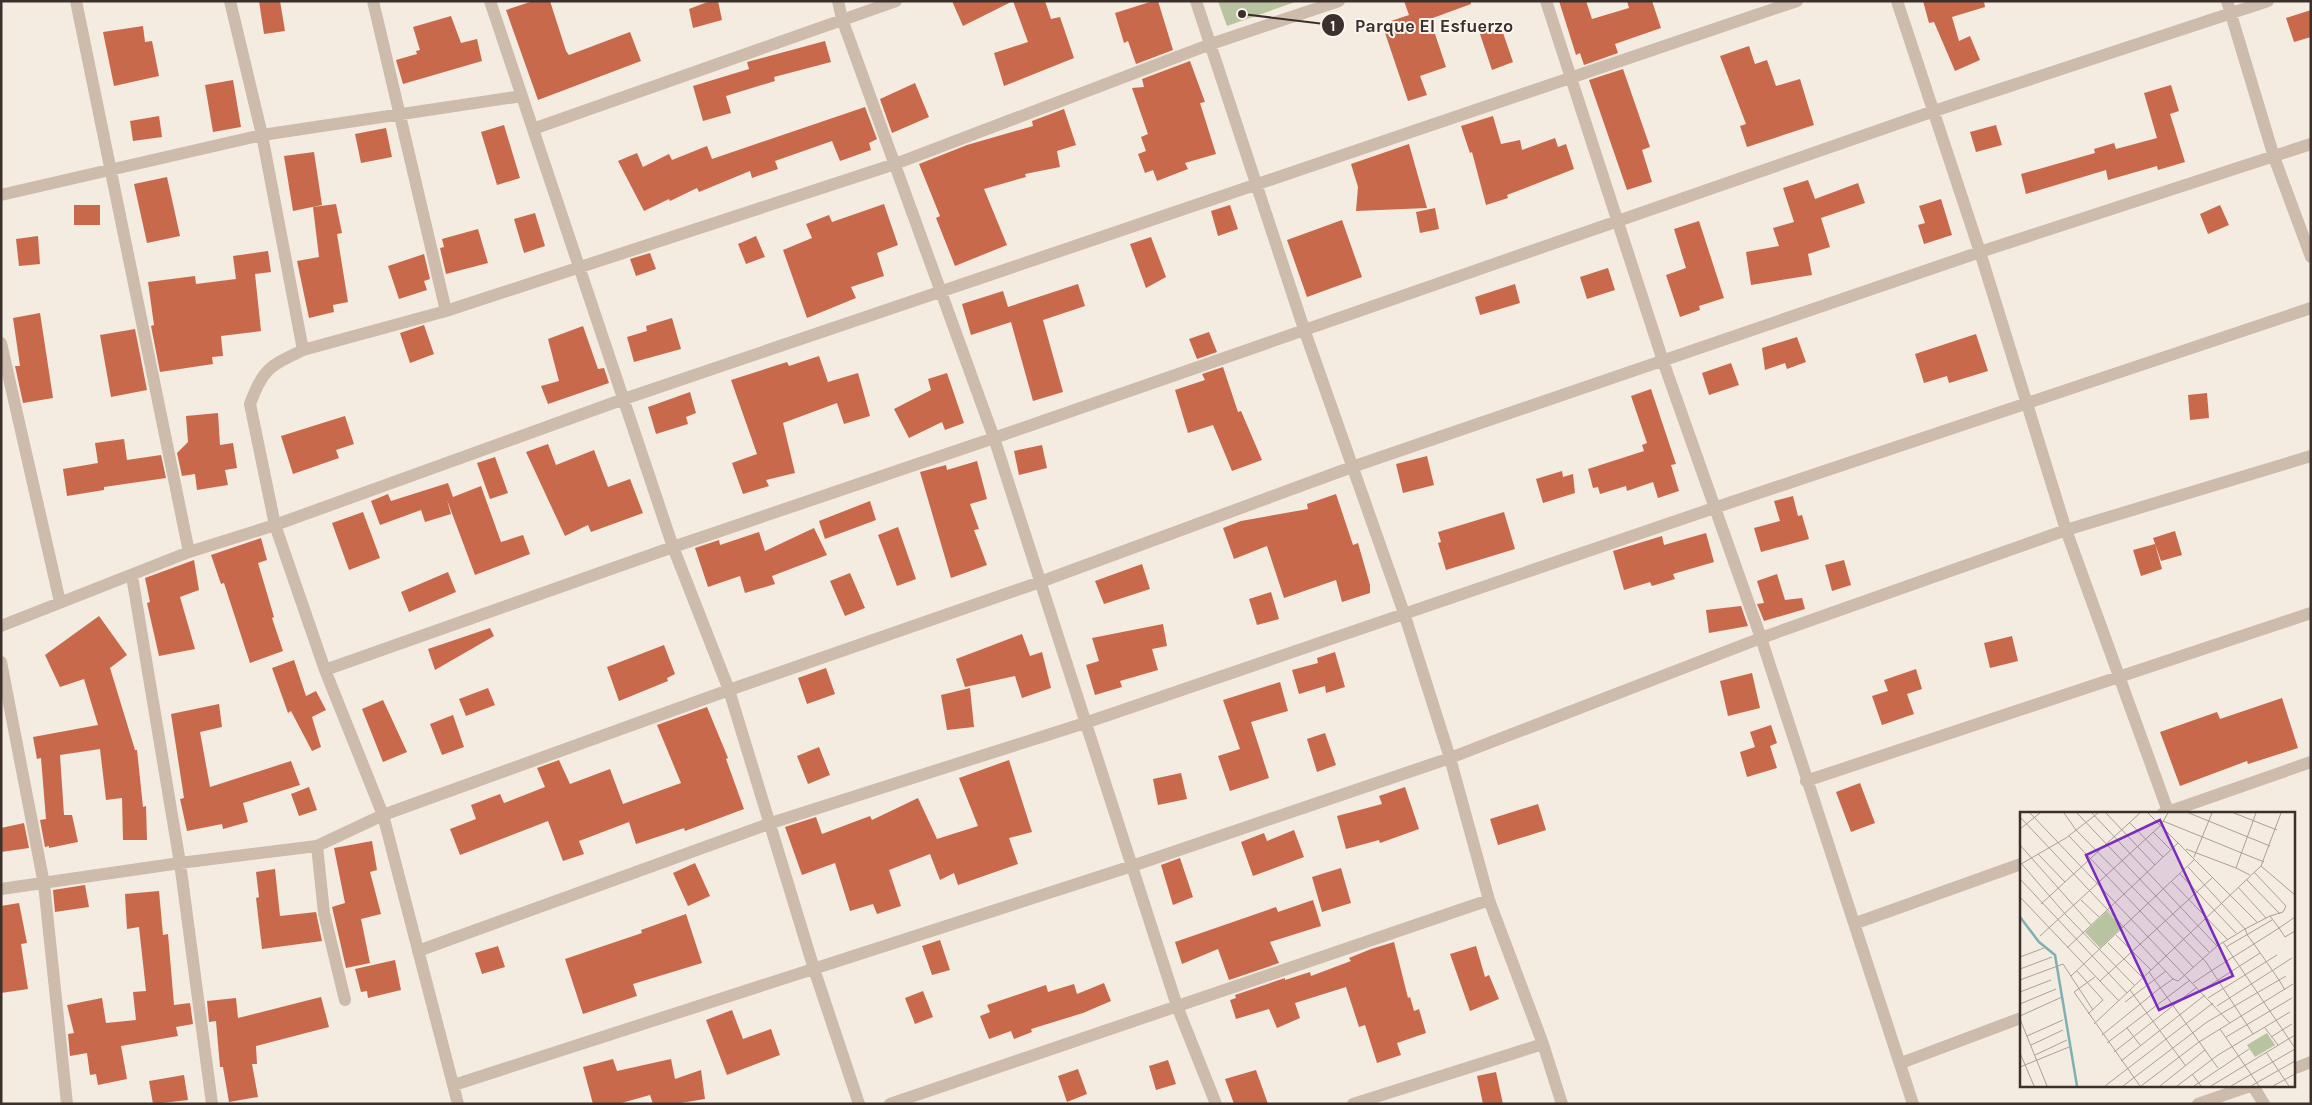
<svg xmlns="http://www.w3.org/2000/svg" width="2312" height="1105" viewBox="0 0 2312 1105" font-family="Karla,sans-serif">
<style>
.green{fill:#b8c4a0}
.building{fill:#c8694b}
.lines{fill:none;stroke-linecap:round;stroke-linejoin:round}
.minor{stroke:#cdbbac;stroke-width:12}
.inset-river{fill:none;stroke:#7fb0b2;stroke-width:2.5}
.inset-road{fill:none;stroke:#aaa098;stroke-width:1}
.view{fill:#7b2cbf;fill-opacity:0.15;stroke:#7b2cbf;stroke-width:2.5}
.inset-edge{fill:none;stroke:#3b302b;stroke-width:2.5}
.leader{fill:none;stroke:#3b302b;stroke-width:2}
.callout-dot{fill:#3b302b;stroke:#fbf5ee;stroke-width:2}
.mark-label{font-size:15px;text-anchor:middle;font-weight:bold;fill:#fff}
.callout-label{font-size:18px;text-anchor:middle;font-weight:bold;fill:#3b302b;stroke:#fbf5ee;stroke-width:4;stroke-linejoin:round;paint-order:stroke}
</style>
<rect width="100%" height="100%" fill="#f4ebe1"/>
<path class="green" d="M1218,1h80l-71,25z"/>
<path class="building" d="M259,1h21l5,30 -21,3z
M533,1h17l16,50 3,4 61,-23 11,29 -103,39 -32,-90z
M710,1h8l4,19 -29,8 -4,-19z
M952,1h93l6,18 9,-2 14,41 -70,28 -10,-33 34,-11 -15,-41 -50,25z
M1153,1h5l15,49 -37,14 -8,-23 -4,2 -9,-30z
M1404,1h67v3l-41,15 16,48 -26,9 7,19 -19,6 -26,-77 27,-9z
M1559,1h27l6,18 37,-11 -2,-7h25l9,27 -46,16 3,9 -34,12 -4,-12 -4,2z
M1923,1h61l1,6 -33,10 7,24 11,-5 10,24 -25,11 -21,-49 -5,1z
M2311,10v27l-17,5 -8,-24z
M451,16l10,27 16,-4 5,22 -79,23 -7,-24 21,-6 -1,-3 4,-1 -7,-23z
M143,26l2,16 7,-1 7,35 -45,10 -11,-54z
M1501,27l12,35 -21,8 -12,-36z
M825,41l6,21 -57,15 1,4 -49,15 5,17 -28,8 -10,-35 56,-17 -2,-7z
M1749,46l6,18 12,-4 9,26 24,-7 14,46 -67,22 -7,-21 6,-2 -26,-68z
M1190,61l15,41 -5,1 16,51 -31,9 3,6 -31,12 -4,-11 -8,3 -7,-19 8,-3 -5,-14 7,-3 -16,-46 12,-1 -2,-8z
M1623,69l27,78 -8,3 10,32 -25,8 -38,-110z
M233,80l8,47 -28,5 -8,-47z
M915,83l14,34 -37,16 -12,-34z
M2171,85l8,26 -9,3 15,48 -27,8 -1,-4 -49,14 -2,-10 -80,24 -5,-20 74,-21 -1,-4 20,-6 2,6 41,-11 -13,-45z
M865,107l12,32 -8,4 2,7 -31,11 -8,-20 -57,20 3,8 -26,9 -2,-7 -51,21 -2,-4 -27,13 -1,-2 -25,12 -26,-50 19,-8 6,14 26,-13 3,6 35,-14 5,13z
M1064,109l12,36 -19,6 3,16 -35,7 1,3 -42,12 23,56 -52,21 -19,-48 4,-2 -21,-52 48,-19 66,-19 -1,-5z
M159,116l3,21 -29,4 -3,-20z
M1493,116l8,28 19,-4 2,10 33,-12 3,9 8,-3 8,25 -67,26 1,3 -22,7 -14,-53 -2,1 -9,-27z
M504,125l16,53 -23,7 -16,-53z
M1996,125l6,20 -26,7 -6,-20z
M386,128l6,29 -31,6 -6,-29z
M1409,144l18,64 -71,3 2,-24 -7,-23z
M314,152l8,53 -29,6 -9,-55z
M167,177l13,59 -33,7 -13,-59z
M1808,180l7,19 43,-16 7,20 -44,15 9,29 -22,7 4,21 -61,10 -5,-33 33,-6 -6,-18 21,-6 -11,-34z
M1941,199l11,36 -28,9 -6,-19 7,-2 -6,-17z
M336,204l6,29 -5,1 11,68 -15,3 1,7 -25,6 -12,-57 22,-4 -6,-50z
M884,204l14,41 -21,8 7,23 -33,11 5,11 -49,20 -24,-68 29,-12 -6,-14 23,-9 3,7z
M74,205h26v20h-26z
M1230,205l8,24 -20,7 -7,-25z
M2220,205l9,20 -21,9 -8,-20z
M1435,208l4,21 -19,4 -4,-21z
M535,213l10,33 -21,7 -10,-34z
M1342,220l20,57 -55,20 -20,-57z
M1699,221l25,77 -25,8 1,4 -20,7 -14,-42 20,-7 -12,-39z
M478,229l10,34 -42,11 -6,-26 4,-1 -2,-8z
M38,236l2,28 -21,2 -3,-27z
M756,236l9,21 -19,7 -8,-20z
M1151,237l15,40 -20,11 -16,-44z
M268,251l3,21 -16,2 6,57 -40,5 2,20 -11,1 1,7 -53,8 -9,-46 3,-1 -6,-43 47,-6 1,8 40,-5 -3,-23z
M650,253l6,16 -20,7 -6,-17z
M424,254l6,25 -6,2 3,9 -28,9 -11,-33z
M1608,268l7,22 -28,9 -7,-22z
M1078,284l7,22 -42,14 20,72 -30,9 -22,-79 -40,13 -9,-31 41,-13 5,16z
M1515,284l5,19 -40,12 -5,-18z
M40,313l13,85 -30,5 -8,-37h5l-7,-48z
M672,318l9,31 -47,13 -7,-25 20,-6 -1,-5z
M424,325l10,29 -24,9 -10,-30z
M583,326l15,43 6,-1 5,15 -61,21 -7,-18 18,-5 -11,-42z
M135,329l12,61 -36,7 -11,-62z
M1209,332l8,20 -20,7 -8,-20z
M1976,334l12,37 -39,12 -2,-7 -23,7 -9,-29z
M1797,337l9,25 -19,7 -2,-6 -20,7 -3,-22z
M819,356l9,26 30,-9 12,43 -26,8 -7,-21 -54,20 12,50 -29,7 3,6 -26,8 -11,-31 25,-9 -26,-74 56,-18 2,4z
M1731,363l8,22 -30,10 -7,-22z
M1223,367l15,45 3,-1 21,49 -30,11 -19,-46 -25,8 -13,-43 30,-10 -3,-6z
M947,373l17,50 -19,7 -3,-8 -33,16 -15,-29 37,-19 -3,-11z
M1651,389l25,75 -5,1 8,26 -21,7 -5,-16 -26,9 -1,-5 -26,8 -2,-7 -5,1 -5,-19 56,-18 -2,-6 5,-2 -16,-47z
M690,392l6,21 -10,4 2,7 -32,10 -8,-27z
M2207,393l2,25 -19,2 -2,-25z
M218,413l2,32 13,-2 4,25 -12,2 3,15 -31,5 -2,-16 -13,2 -5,-23 11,-11 -2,-26z
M345,416l9,28 -18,6 3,8 -46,16 -12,-38z
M124,439l3,21 34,-5 5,23 -62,9v3l-37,6 -4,-27 35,-6 -3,-20z
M548,444l8,21 38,-15 14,37 22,-8 13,34 -52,19 -3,-7 -23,11 -39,-84z
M1042,445l5,23 -28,7 -5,-24z
M1427,456l7,29 -31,8 -7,-29z
M495,457l13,36 -18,6 -13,-36z
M977,461l10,38 -17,5 9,25 -5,1 13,35 -36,13 -31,-106 26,-7 1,5z
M1562,471l1,6 10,-3 2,19 -32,10 -7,-24z
M448,483l5,14 28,-11 20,56 22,-7 7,19 -55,21 -28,-75 4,14 -26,8 -4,-12 -41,15 -9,-24 17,-7 3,7z
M1336,494l17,51 5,-2 12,42v8l-28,9 -6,-22 -52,18 -17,-52 -33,13 -11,-31 18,-7 67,-12 -1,-5z
M1793,496l5,20 4,-1 7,24 -48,13 -7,-24 26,-7 -6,-20z
M870,501l6,19 -51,19 -6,-18z
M363,512l17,46 -31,12 -17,-47z
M1504,512l11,37 -69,21 -8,-27 3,-1 -3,-10z
M898,527l18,52 -19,7 -19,-51z
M814,528l13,27 -55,21 3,8 -30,9 -5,-17 -32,11 -13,-39 24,-8 1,5 39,-13 6,19z
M2175,531l7,24 -21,6 -8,-23z
M1706,533l8,29 -41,12 2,5 -23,7 -2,-4 -26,8 -11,-39 49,-15 2,9z
M261,538l6,22 -9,3 16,54 -2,1 11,33 -33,12 -26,-80 -3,1 -10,-29z
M2155,544l7,25 -21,7 -8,-26z
M194,560l5,30 -19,7 15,52 -36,7 -12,-53 3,-1 -5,-24z
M1844,560l7,25 -19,6 -7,-26z
M1142,564l8,25 -46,15 -9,-23z
M448,572l8,20 -47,20 -8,-20z
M850,573l15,35 -20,8 -15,-35z
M1777,574l8,26 17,-2 3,11 -41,12 -7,-17 7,-1 -7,-22z
M1271,592l8,27 -22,6 -8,-26z
M1741,606l7,20 -39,7 -3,-23z
M99,616l28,39 -17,13 25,82h2l6,57 3,-1 1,34h-24l-1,-42 -16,2 -6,-51 -40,6 4,60h8l6,27 -29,6v-2l-4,1 -5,-27 6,-1 -5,-61 -4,1 -4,-22 65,-12 -14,-46 -24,8 -15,-32z
M1163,624l4,22 -15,3 6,21 -38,11 2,6 -27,8 -9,-30 13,-4 -7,-23z
M490,628l4,8 -59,34 -7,-21z
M1022,634l8,22 12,-4 9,36 -29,10 -7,-22 -50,11 -9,-28z
M2012,636l6,25 -28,7 -6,-25z
M664,645l11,29 -8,4 1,3 -49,20 -12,-34z
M1335,652l10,35 -19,6 -1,-7 -26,8 -7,-24 26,-7 -1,-5z
M294,660l12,36 10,-5 10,19 -14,7 9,30 -9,4 -21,-40 -3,2 -16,-45z
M826,668l9,26 -28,10 -9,-26z
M1916,669l6,20 -15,5 7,20 -32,11 -10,-29 16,-5 -4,-11z
M1752,673l8,35 -32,8 -8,-35z
M1280,682l8,29 -37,11 18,56 -39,13 -12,-35 22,-7 -17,-49z
M488,688l7,17 -29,11 -7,-17z
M970,688l4,39 -27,3 -6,-35z
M2282,698l16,50 -50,16 -1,-3 -67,25 -20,-54 57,-20 3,7z
M383,700l24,52 -24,10 -21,-53z
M219,704l3,23 -22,5 10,55 81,-26 9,24 -57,18 5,19 -25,7 -1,-5 -35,7 -7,-32 4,-1 -13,-84z
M707,707l21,51 -2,1 18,50 -59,22 -1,-3 -48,16 -7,-22 -50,19 5,13 -21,7 -15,-40 -88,34 -10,-26 26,-10 -5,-14 29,-11 4,9 41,-16 -8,-19 22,-8 11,24 40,-15 13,35 58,-21 -24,-58z
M453,715l11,32 -22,8 -12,-31z
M1771,725l6,18 -7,3 7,22 -30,9 -7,-25 15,-5 -5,-15z
M1325,733l11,32 -19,7 -10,-33z
M819,747l11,28 -22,9 -11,-28z
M1009,760l23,72 -23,6 9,26 -60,21 -4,-12 -14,7 -10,-26 -41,16 12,36 -24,8 -4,-10 -23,7 -15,-48 -33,12 -17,-48 31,-10 6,17 48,-18 2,4 46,-22 19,41 41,-13 -19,-48z
M1181,773l6,26 -29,6 -5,-26z
M1860,783l15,40 -24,9 -15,-40z
M309,787l8,23 -18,6 -8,-22z
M1405,787l14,42 -39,14 -1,-3 -33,9 -9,-33 45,-12 -3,-8z
M1538,804l8,26 -48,15 -8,-26z
M24,823l5,25 -28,4v-24z
M1294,830l10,27 -51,19 -12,-34 23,-9 3,8z
M372,841l5,29 -7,2 11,42 -20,5 9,44 -24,5 -14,-61 13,-4 -11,-55z
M1180,858l13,39 -20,8 -12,-40z
M695,863l15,33 -22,10 -15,-33z
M1341,868l10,35 -29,9 -10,-35z
M275,869l5,47 36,-4 6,29 -60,8 -6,-51 3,-1 -3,-25z
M85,885l4,22 -34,5 -2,-22z
M159,891l4,44 5,-1 6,71 16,-2 3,21 -17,3 2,9 -57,10 6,33 -29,6 -2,-11 -6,1 -3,-22 -17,3 -2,-22 6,-1 -7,-28 35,-7 4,25 30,-3 -3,-28 13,-1 -7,-64 -12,2 -2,-35z
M1313,900l8,26 -51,16 9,21 -50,17 -11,-31 -36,15 -7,-22 101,-35 2,5z
M19,903l8,40 -6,1 7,45 -27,4v-87z
M686,914l16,49 -69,21 4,12 -54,18 -18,-55 77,-26 -1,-3z
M940,940l10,30 -18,5 -10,-29z
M1394,942l14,56 2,-1 4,14 5,-2 7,24 -29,10 4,12 -24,8 -12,-38 -6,2 -13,-40 -51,16 5,15 -23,10 -8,-19 -33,10 -6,-19 6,-2 -1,-3 50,-17v2l25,-8 1,4 40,-15 -2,-3 22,-9z
M498,946l7,21 -23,7 -7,-21z
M1476,946l9,31 4,-2 10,24 -29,12 -20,-57z
M395,960l6,30 -33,8 -1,-7 -6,1 -6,-23z
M1104,983l7,18 -28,12 -52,16 1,3 -18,7 -3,-8 -22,8 -9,-23 10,-4 -3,-7 59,-20 2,7 26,-8 3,10z
M923,991l10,26 -18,7 -10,-26z
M321,997l8,30 -73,19 1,18h-5l6,33 -29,5 -6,-35h-3l-4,-46 -7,1 -2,-21 29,-3 2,20z
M732,1010l11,29 28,-10 9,26 -53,20 -21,-55z
M613,1059l4,12 54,-12 4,20 26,-9 4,29 -31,5h-21l-3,-9 -32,9h-25l-10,-37z
M1168,1060l8,24 -20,6 -7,-24z
M1078,1069l9,25 -20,8 -9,-26z
M1256,1070l12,34h-34l-9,-25z
M1496,1072l7,32h-20l-6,-28z
M184,1075l4,25 -35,4 -4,-23z"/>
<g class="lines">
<path class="minor" d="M76,1l113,551
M230,1l32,134 41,215c-33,16 -40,18 -53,54l25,121 50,145 58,145 75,289
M373,1l73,310
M490,1l183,546 56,143 85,279 45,135
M838,1l4,18 152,419 183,568 39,98
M1196,1l108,328 100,284 46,145 39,142 54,144 19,60
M1546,1l117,360 98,277 152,466
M1897,1l83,251 86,278 103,284
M2227,1l47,156 37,100
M533,129l363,-128
M1,195l261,-60 260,-39
M1,343l59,259
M303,350l143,-39 449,-147 316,-120 128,-43
M132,576l48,287 32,241
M1,626l188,-74 86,-27 349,-126 1173,-398
M1,662l43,222 23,220
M325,670l348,-123 321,-109 940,-327 334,-110
M1806,781l505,-168
M2162,814l149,-52
M317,846l7,67 21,87
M1,889l179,-26 137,-17 66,-31 346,-125 311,-108 312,-115 628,-215 331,-108
M1856,923l165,-59
M418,951l353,-128 314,-100 629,-215 597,-200
M1901,1063l120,-45
M2293,1069l18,-7
M454,1085l678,-219 318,-108 311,-120 305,-108 245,-74
M2253,1086l11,18
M890,1104l599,-204
M1353,1104l190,-60
M2198,1104l52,-18"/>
</g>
<g transform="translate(2020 812)">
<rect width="275" height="275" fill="#f4ebe1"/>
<path d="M87,99l15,16 -22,21 -15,-16zM247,221l8,12 -20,12 -8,-12z" fill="#b8c4a0"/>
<path class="inset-river" d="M0,105l19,25 16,13 22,131"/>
<path class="inset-road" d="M10,1l200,210M44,1l12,17 130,132 47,72M57,1l132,139M72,1l125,133M86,1l49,52M128,1l109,109M169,1l81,33M214,1l43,17M0,5l153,162M143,9l101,41M109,10l34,35M0,17l20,-16M133,20l17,17M49,24l124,131M0,33l71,80M166,37l50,19 20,-55M18,42l27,28M174,45l18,-44M0,50l46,53 69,71M1,52l45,-26 32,-25M241,54l34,29M216,56l14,7M234,60l32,34 -3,6 -13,4M160,62l56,59M0,67l107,114M226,67l34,35M152,70l55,57M218,75l28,31M0,85l99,104M61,88l18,17M21,92l99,-91M275,105l-16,11 6,9 10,-6M96,123l35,35M20,124l121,-111 7,-12M203,130l72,106M88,131l35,35M206,135l46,-27M47,136l111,-105M0,145l24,-9M0,157l32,-12M57,159l26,29 -15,14M129,160l69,96M51,164l124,-117M75,165l-21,15 66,94M0,168l43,-16 30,46M80,169l113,-104M173,171l18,-12 22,-14 21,-13 25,-16 -9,-12 -25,13 3,7 6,8 25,36 6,10M110,178l55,75M181,179l59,-38M0,180l31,-12M188,186l69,-43M105,190l41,-31M0,192l36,-15M197,194l75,-48M0,204l42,-19M0,207l27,67M74,212l167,-158 20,-53M107,216l13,17M245,216l13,17M200,217l39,57M82,223l58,-47 13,-9 5,2 39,-35 28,-17 -57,-62M7,224l36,-16M206,225l66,-39M251,225l21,-13M87,231l83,-63M11,233l32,-15M94,240l83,-65M246,240l23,34M0,241l14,33M15,243l32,-15M101,249l84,-66M0,255l49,-20M172,262l9,12M85,274l108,-83M103,274l84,-64 79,-46M121,274l58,-44 94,-58M140,274l45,-36M157,274l41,-31 72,-43M174,274l55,-37M191,274l84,-51M211,274l64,-37M231,274l44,-25M253,274l22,-12"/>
<path class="view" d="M140,8l73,156 -74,34 -73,-155z"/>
<rect width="275" height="275" class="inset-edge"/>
</g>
<path class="leader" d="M1242 14L1333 25"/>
<g class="callout-dot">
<circle cx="1242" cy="14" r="5"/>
<circle cx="1333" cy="25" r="12"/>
</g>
<g class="mark-label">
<text x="1333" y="31">1</text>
</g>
<g class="callout-label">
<text x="1434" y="32">Parque El Esfuerzo</text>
</g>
<rect width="2312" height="1105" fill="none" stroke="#3b302b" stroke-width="5"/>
</svg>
